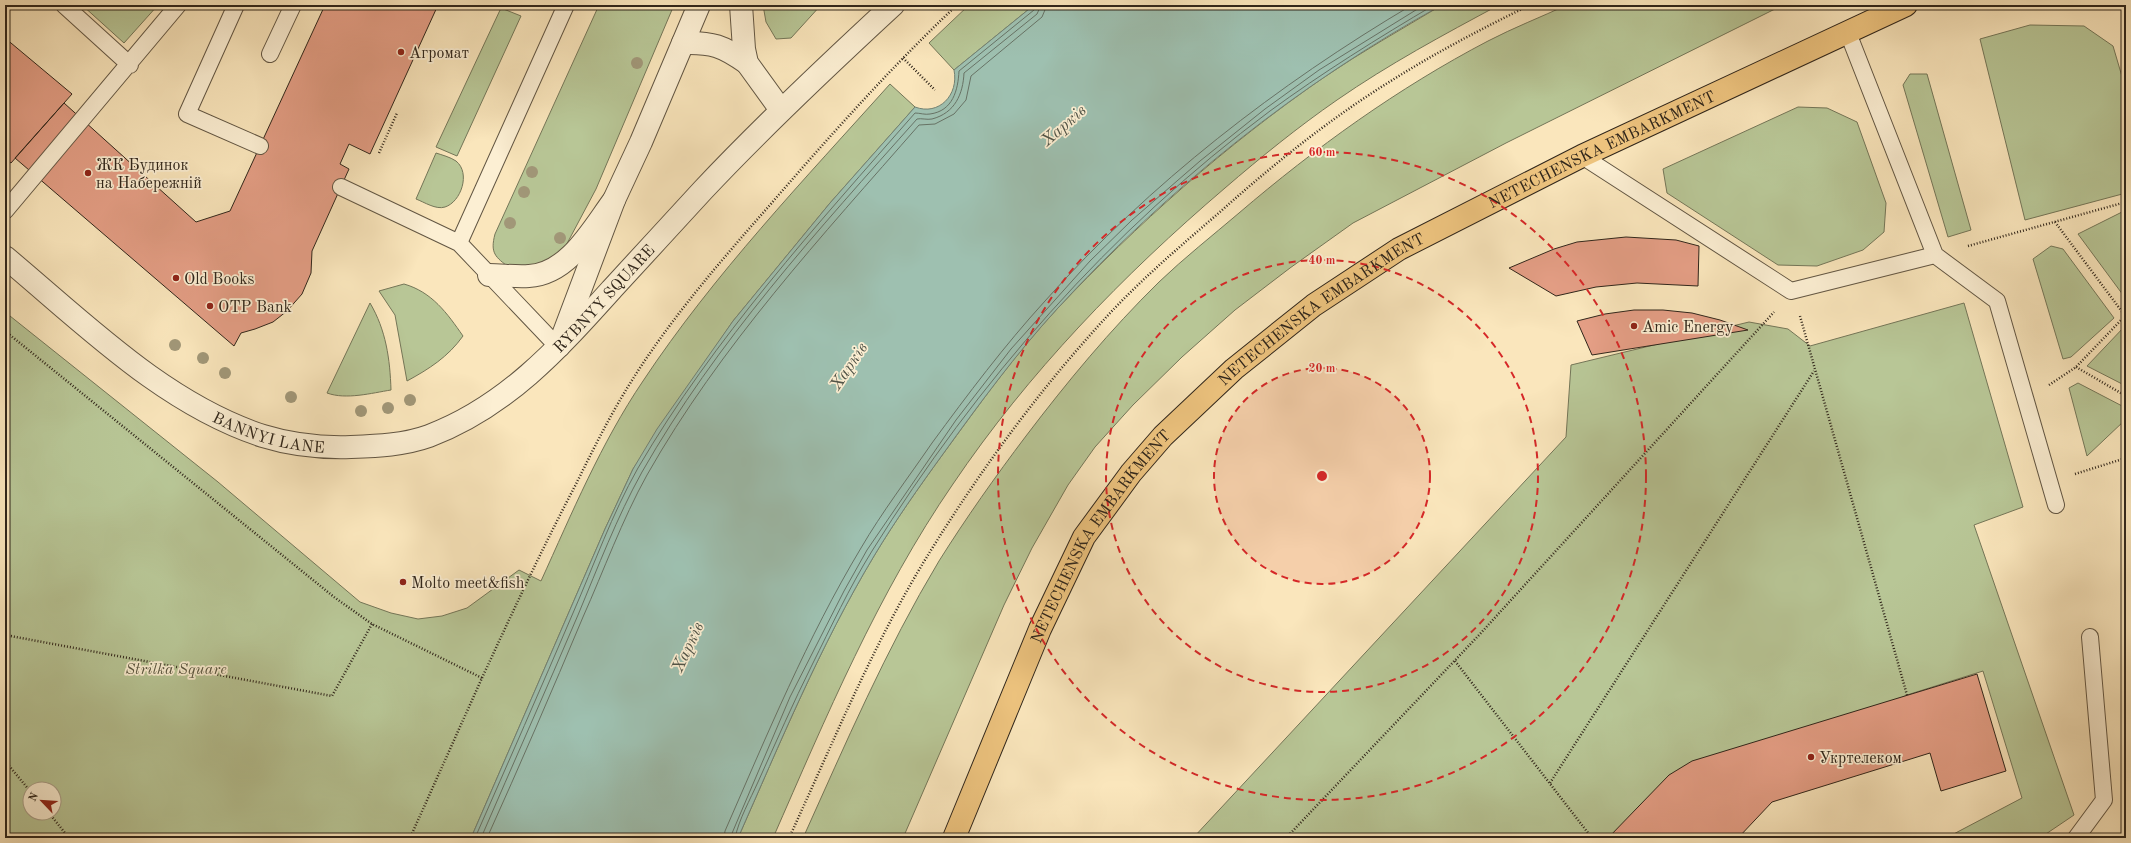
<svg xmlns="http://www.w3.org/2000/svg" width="2131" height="843" viewBox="0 0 2131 843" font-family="'Old Standard TT',serif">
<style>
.green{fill:#b8c696;stroke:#747658;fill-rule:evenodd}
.water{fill:#9ec0b0;stroke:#728274}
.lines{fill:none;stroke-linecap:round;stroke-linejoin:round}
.shore{stroke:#677366;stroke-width:1}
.building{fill:#e49e85;stroke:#30261b}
.service-casing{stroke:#625643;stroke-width:18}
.minor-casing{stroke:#625643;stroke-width:24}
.tertiary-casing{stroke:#625643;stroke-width:24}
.primary-casing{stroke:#30261b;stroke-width:24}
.path{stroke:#30261b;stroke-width:2.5;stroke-dasharray:1 2;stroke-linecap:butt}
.service{stroke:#fcefd3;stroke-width:16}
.minor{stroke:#fcefd3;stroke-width:22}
.tertiary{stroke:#fcefd3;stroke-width:22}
.primary{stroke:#edc37e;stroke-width:22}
.tree{fill:#a19778}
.ring{fill:none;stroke:#d62828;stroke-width:2;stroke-dasharray:7 5}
.poi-dot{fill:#8f2418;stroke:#fcefd3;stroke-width:1.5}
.labels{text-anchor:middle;stroke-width:3.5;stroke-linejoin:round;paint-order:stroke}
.poi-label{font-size:16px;fill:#30261b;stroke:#fcefd3;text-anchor:start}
.street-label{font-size:16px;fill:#30261b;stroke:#fcefd3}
.park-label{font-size:16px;font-style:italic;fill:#595640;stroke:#fcefd3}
.water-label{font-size:17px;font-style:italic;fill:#515448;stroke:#fcefd3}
.centre{fill:#d62828;stroke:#fcefd3;stroke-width:2}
.ring-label{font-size:12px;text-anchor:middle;font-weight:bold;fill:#d62828;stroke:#fcefd3;stroke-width:3.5;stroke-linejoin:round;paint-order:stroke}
</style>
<rect width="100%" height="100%" fill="#fae6bc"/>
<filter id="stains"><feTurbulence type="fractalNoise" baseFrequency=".005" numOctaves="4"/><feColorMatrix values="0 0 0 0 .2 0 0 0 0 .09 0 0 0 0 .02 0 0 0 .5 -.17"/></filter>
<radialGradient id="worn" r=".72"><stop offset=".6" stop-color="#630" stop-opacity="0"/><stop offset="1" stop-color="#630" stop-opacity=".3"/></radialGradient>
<path class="green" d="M82,5h76l-34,38z
M599,5h75l-78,184 -34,64 -13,11 -39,4c-15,-11 -20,-15 -15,-34z
M763,5h58l-30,33 -15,1 -10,-17z
M969,5h65l-80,65 -25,-27z
M1442,5h57c-56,30 -110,59 -162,95 -39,27 -76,57 -112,88 -102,87 -197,185 -272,296 -75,109 -127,233 -180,354h-35c42,-95 82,-192 136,-282 21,-35 45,-69 69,-102 36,-49 72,-100 114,-145 80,-85 169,-164 266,-231 38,-26 79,-49 119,-73z
M1567,5h216l-277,138 -153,80 -63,45 -55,42 -53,47 -49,48 -38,42 -27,38 -36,63 -28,57 -101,233h-100c42,-93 83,-189 136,-277 27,-43 56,-84 87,-125 41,-54 84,-106 133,-154 25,-24 53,-46 80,-69 76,-65 159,-125 249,-172 25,-13 53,-24 79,-36z
M501,8l20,8 -64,140 -21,-9z
M2030,25l54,1 29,20 13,44v103l-101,27 -45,-181z
M1910,74h17l44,156 -23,7 -45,-152z
M890,84l25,23 -85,96 -97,118 -100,148 -28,60 -134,309h-466v-526l213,170 142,120 31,11 27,6 24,-3 25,-8 52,-38 22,11c31,-68 60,-138 102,-200 71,-107 161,-201 247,-297zM30,789h24v24h-24z
M1798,107l29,1 30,14 29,81 -2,29 -21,18 -46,16 -39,-1 -111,-72 -4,-24z
M436,153c6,2 14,4 20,8 15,12 5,41 -11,46 -9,3 -21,-5 -29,-8z
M2126,210v89l-48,-65z
M2051,246l12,3 51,69 -43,39 -8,2 -30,-100z
M404,284c28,8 43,29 59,52 -15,21 -34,33 -56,45l-12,-66 -16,-24z
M370,303c16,27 20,56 21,87 -19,3 -45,10 -64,3z
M1964,303l59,204 -49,18 100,290 -34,23h-94l76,-40 -39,-127 -76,24 -299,143h-415l373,-401 5,-72 178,-43 39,7 22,17z
M2125,326l1,2v58l-39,-20z
M2078,383l48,25 -2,13 -37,35 -18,-68z"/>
<path class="water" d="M1034,5h408c-143,78 -275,184 -385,304 -41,45 -78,95 -114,145 -24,33 -48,67 -69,102 -54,90 -94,187 -136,282h-267l134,-309 28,-60 24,-40 76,-108 97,-118 85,-96c24,9 44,-12 39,-37z"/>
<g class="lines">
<path class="shore" d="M475,838c33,-75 66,-150 98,-225 21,-48 39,-99 65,-145 76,-130 178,-242 277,-355 5,0 10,2 15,1 23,-3 28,-24 29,-43l75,-61 2,-5
M481,838c32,-74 65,-148 97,-223 20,-48 39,-98 64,-143 74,-130 176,-242 275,-353 4,-1 10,1 15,0 23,-6 31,-25 32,-46l73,-59 4,-9
M487,838c33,-73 65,-147 96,-221 21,-47 39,-97 64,-142 73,-129 175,-239 272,-350l16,-1 19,-10 12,-14 5,-24 71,-59 5,-12
M724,838l1,-7c42,-96 82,-193 136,-283 21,-36 47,-70 71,-105 36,-49 72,-97 113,-142 105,-118 232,-216 367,-296
M730,838l60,-141 54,-106 23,-41 89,-130 55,-71 79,-88 42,-41 68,-59 65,-52 54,-39 105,-65
M735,838c4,-19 15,-38 23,-56 18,-40 35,-79 54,-117 19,-38 37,-77 60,-114 105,-169 238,-321 398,-440 52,-38 108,-73 164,-106"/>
</g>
<path class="building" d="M325,5h113l-68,149 -21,-10 -9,20 9,5 -37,82 -1,22 -9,21 -15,17 -14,11 -18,7 -14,4 -7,13 -219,-188 49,-55 132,119 34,-11z
M5,38l67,56 -61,69 -6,-4z
M1626,237l50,3 23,6 -1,40 -61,-3 -41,4 -40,9 -47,-28 45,-19 23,-7z
M1634,310h29l29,3 28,7 28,10 -156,25 -15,-34 28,-7z
M1977,674l29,97 -65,20 -11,-38 -158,49 -34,36h-130l61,-63 23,-14z"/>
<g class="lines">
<g class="service-casing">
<path id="service" d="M64,5l66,60
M236,5l-49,109 73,32
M1848,33l87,222 62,46 59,204
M270,54l23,-49
M1582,156l209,135 144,-36
M341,187l118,56 100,105
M5,211l173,-206
M459,243l107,-238
M2076,838l28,-38 -14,-163"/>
</g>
<g class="minor-casing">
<path id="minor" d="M559,346l55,-146 27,-58 58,-137"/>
</g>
<g class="tertiary-casing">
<g id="tertiary">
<path d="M741,5l3,44 3,14 34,47"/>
<path d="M683,43c29,-1 40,3 64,20"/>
<path id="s1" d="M5,257c78,65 159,147 258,179 29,9 58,12 88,11 27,-1 53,-2 78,-11 77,-29 129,-87 183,-147 30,-33 61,-66 91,-99 61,-65 125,-125 190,-185"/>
<path d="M489,275c13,0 27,2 40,1 40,-2 64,-48 85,-76"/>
</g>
</g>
<g class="primary-casing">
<g id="primary">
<path id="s2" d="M954,838l86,-209 44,-92 47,-64 32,-37 71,-67 80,-64 85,-56 183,-93 324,-151"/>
</g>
</g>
<path class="path" d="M903,58l32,32
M379,153l18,-40
M2055,222l71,95
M1968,246l158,-44
M1800,316l107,379
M5,331l329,266 38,27 110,54 -72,160
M2076,367l50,29
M2049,385l27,-18 50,-52
M2075,474l51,-16
M5,635l327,61 40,-72
M1455,661l137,177
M482,678c30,-65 60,-129 93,-192 16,-32 32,-65 51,-96 40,-66 92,-126 143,-184 60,-69 121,-138 188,-201
M5,761l25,30
M1550,783l264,-412
M49,813l20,25
M789,838c44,-95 84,-194 139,-283 53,-86 114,-169 183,-243 34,-36 72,-68 110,-101 54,-48 111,-94 173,-132 43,-27 89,-51 136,-74
M1286,838l194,-204 294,-322"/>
<use href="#service" class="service"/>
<use href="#minor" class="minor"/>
<use href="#tertiary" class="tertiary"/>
<use href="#primary" class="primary"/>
</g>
<g class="tree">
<circle cx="637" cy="63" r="6"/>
<circle cx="532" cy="172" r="6"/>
<circle cx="524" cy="192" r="6"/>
<circle cx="510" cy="223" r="6"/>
<circle cx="560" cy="238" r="6"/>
<circle cx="175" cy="345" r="6"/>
<circle cx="203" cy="358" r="6"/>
<circle cx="225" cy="373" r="6"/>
<circle cx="291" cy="397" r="6"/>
<circle cx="410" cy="400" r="6"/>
<circle cx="388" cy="408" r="6"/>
<circle cx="361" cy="411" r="6"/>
</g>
<circle cx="1322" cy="476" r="108" fill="#d62828" fill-opacity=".12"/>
<g class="ring">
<circle cx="1322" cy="476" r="108"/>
<circle cx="1322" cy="476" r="216"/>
<circle cx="1322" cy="476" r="324"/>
</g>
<g class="poi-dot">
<circle cx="401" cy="52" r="4"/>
<circle cx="88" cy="173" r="4"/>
<circle cx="176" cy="278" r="4"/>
<circle cx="210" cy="306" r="4"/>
<circle cx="1634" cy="326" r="4"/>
<circle cx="403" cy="582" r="4"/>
<circle cx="1811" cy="757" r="4"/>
</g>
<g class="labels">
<g class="poi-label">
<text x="409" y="58">Агромат</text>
<text x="96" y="170">ЖК Будинок<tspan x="96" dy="18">на Набережній</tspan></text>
<text x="184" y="284">Old Books</text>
<text x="218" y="312">OTP Bank</text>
<text x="1642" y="332">Amic Energy</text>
<text x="411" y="588">Molto meet&amp;fish</text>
<text x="1819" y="763">Укртелеком</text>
</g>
<g class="street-label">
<text dy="6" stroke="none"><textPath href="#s2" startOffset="984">NETECHENSKA EMBARKMENT</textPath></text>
<text dy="6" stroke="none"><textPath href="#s1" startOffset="709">RYBNYY SQUARE</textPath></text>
<text dy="6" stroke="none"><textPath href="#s2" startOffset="660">NETECHENSKA EMBARKMENT</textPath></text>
<text dy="6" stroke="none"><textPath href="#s1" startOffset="321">BANNYI LANE</textPath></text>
<text dy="6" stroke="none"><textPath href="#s2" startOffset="337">NETECHENSKA EMBARKMENT</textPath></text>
</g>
<g class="park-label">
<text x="176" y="674">Strilka Square</text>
</g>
<g class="water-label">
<text transform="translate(1063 125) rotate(-41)" y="6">Харків</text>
<text transform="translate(848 366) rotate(-56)" y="6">Харків</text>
<text transform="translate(687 647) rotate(-65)" y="6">Харків</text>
</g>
</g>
<circle cx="1322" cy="476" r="6" class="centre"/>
<g class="ring-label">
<text x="1322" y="156">60 m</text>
<text x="1322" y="264">40 m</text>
<text x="1322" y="372">20 m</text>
</g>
<rect width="2131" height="843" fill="none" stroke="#fae6bc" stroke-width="20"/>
<rect x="6" y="6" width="2119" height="831" fill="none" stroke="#30261b" stroke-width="2"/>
<rect x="10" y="10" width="2111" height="823" fill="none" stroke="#30261b"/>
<g transform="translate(42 801) rotate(295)"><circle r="19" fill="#fcefd3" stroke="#aa9f89"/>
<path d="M0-3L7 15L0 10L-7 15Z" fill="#8f2418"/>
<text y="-6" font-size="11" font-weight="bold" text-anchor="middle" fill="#30261b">N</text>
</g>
<rect width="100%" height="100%" filter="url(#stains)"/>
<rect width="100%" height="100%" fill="url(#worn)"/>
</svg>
